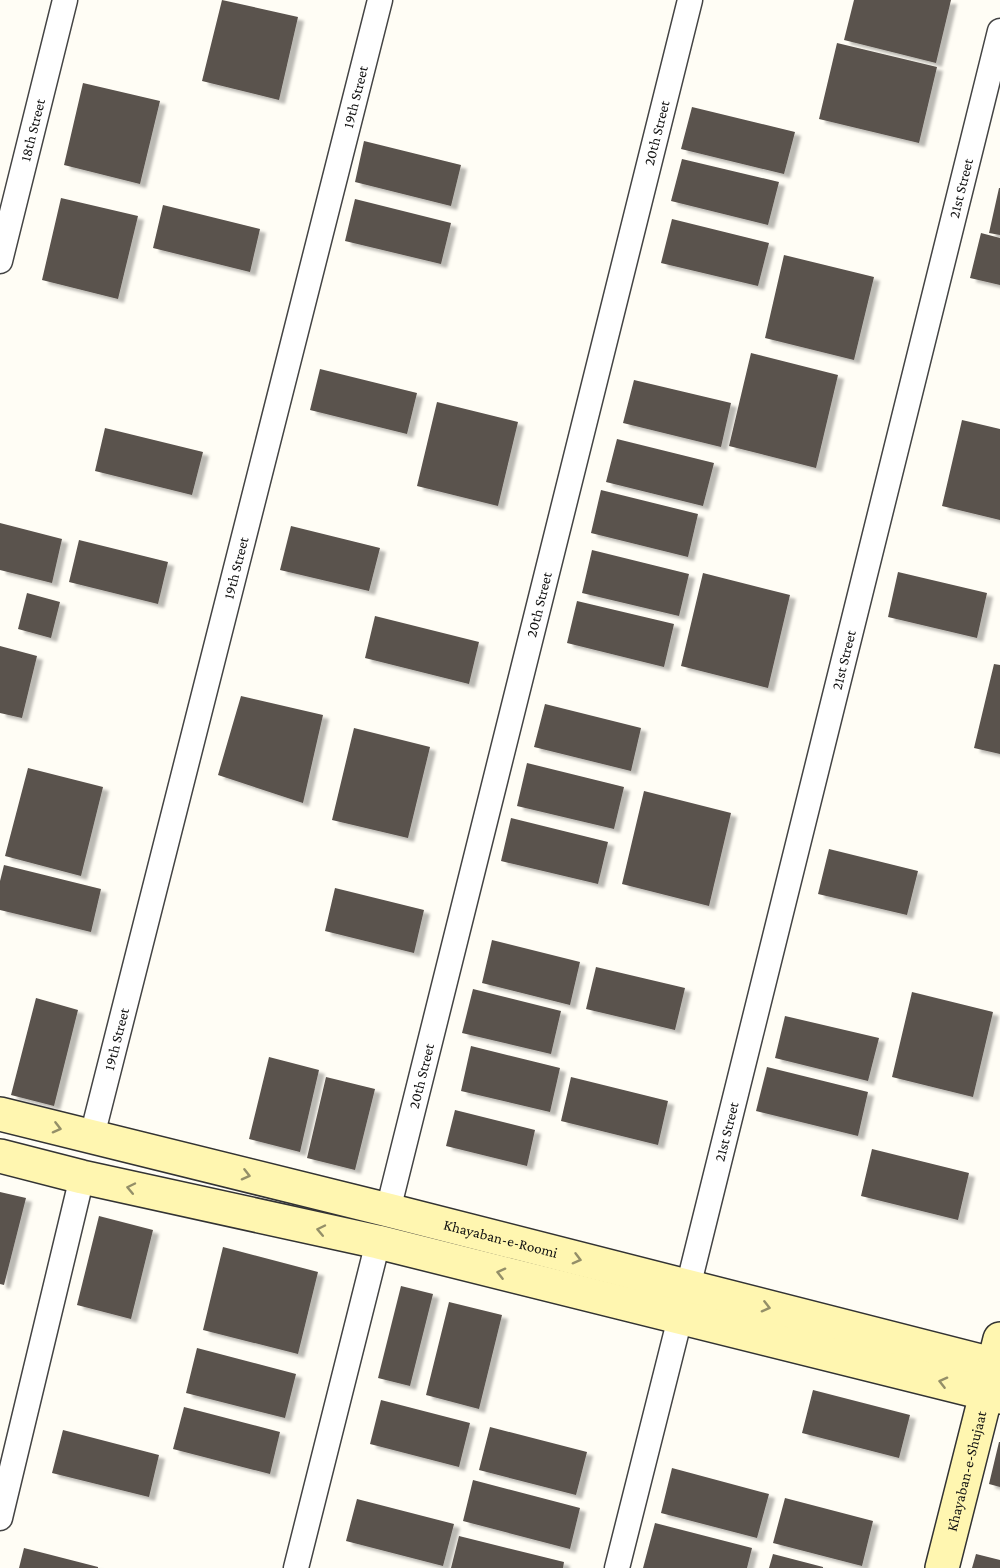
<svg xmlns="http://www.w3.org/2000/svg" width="1000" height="1568" viewBox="0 0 1000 1568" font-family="'Crimson Pro',serif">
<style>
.building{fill:#5a524d;filter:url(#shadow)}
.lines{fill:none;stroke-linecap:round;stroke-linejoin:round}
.street-casing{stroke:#444;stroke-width:27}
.secondary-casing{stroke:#333;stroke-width:36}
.street{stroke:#fff;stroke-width:24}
.secondary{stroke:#fff6b0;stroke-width:33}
.oneway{stroke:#948f68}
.labels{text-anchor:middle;stroke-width:6;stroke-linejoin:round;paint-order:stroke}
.street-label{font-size:15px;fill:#111;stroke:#fff}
</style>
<defs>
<filter id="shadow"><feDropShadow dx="6" dy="4" stdDeviation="1.5" flood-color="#0004"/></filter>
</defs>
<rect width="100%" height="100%" fill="#fffdf5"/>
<path class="building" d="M222,0l76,17 -19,83 -77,-19z
M854,0h97l-15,63 -92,-23z
M837,43l100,24 -18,76 -100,-24z
M83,83l77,18 -20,83 -76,-19z
M692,107l103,25 -11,42 -103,-25z
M364,141l97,24 -10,41 -96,-24z
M682,159l97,23 -11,43 -97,-24z
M999,188h1v47l-11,-2z
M61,198l77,18 -20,83 -76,-19z
M355,199l96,24 -10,41 -96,-23z
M163,205l97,24 -10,43 -97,-24z
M672,219l97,24 -11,43 -97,-23z
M981,233l19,5v47l-30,-7z
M784,255l90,22 -20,83 -89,-22z
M751,353l87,22 -22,93 -87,-22z
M320,369l97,24 -10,41 -97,-24z
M634,380l97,23 -10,44 -98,-24z
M437,402l81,20 -20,84 -81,-20z
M962,420l38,9v91l-58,-14z
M105,428l98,24 -11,43 -97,-24z
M617,439l97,24 -11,43 -97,-24z
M601,490l97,24 -10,43 -97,-24z
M0,523l62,16 -10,44 -52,-13z
M291,526l89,22 -11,43 -89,-21z
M79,540l89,22 -10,42 -89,-22z
M592,550l97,24 -10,42 -97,-23z
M898,572l89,21 -10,45 -89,-21z
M703,573l87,22 -22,93 -87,-22z
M27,593l33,9 -9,36 -33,-9z
M577,601l97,23 -10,43 -97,-24z
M375,616l104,26 -10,42 -104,-26z
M0,646l37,10 -15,62 -22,-5z
M994,664l6,1v89l-26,-6z
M241,696l82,19 -20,88 -85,-28z
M545,704l96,24 -10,43 -97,-24z
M354,728l76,19 -22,91 -76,-18z
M527,763l97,24 -10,42 -97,-23z
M28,768l75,19 -22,89 -76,-20z
M644,791l87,22 -22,93 -87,-22z
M511,818l97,24 -10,42 -97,-23z
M829,849l89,22 -11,44 -89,-21z
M4,865l97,24 -10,43 -91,-22v-29z
M335,888l89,22 -10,43 -89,-22z
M492,940l88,22 -10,43 -88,-22z
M596,967l89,21 -10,42 -89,-21z
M473,989l88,22 -10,43 -89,-21z
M912,992l81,20 -20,85 -81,-20z
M36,998l42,12 -24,96 -43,-11z
M785,1016l94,22 -11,43 -93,-23z
M471,1046l89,22 -10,44 -89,-21z
M269,1057l50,13 -19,82 -51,-13z
M767,1067l101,25 -10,44 -102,-25z
M326,1077l49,12 -20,81 -48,-12z
M571,1077l97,24 -10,44 -97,-24z
M455,1110l80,20 -8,36 -81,-20z
M872,1149l97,24 -11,47 -97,-24z
M0,1192l26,6 -22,87 -4,-1z
M99,1216l54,14 -22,89 -54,-14z
M223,1247l95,25 -20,82 -95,-24z
M401,1286l32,8 -23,92 -32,-8z
M449,1302l53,13 -23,94 -53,-14z
M197,1348l99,26 -11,44 -99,-25z
M813,1390l97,25 -11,43 -97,-25z
M381,1400l89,23 -11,44 -89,-23z
M184,1407l96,25 -10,42 -97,-25z
M490,1427l97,25 -11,43 -97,-25z
M63,1430l96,25 -10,42 -97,-24z
M999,1442h1v45l-11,-3z
M672,1468l97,26 -12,44 -96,-25z
M473,1480l107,28 -10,41 -107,-28z
M785,1498l88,23 -11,45 -89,-23z
M357,1499l97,25 -11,42 -97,-25z
M655,1523l97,25 -5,20h-104z
M459,1536l105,26 -1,6h-112z
M24,1548l74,19v1h-79z
M773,1554l50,13v1h-54z
M976,1554l24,6v8h-28z"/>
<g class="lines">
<g class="street-casing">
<g id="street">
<path id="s1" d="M0,261l65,-261"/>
<path id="s2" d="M92,1136l288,-1136"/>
<path id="s3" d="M388,1210l302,-1210"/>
<path id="s4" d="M688,1287l312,-1256"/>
<path d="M0,1518l82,-341"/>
<path d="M296,1568l82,-326"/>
<path d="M617,1568l63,-250"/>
</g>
</g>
<g class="secondary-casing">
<g id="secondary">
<path id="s5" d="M0,1114l388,96 612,156"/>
<path d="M0,1156l82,21 296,65 622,155"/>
<path id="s6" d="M942,1568l58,-229"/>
</g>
</g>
<use href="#street" class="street"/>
<use href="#secondary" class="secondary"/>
</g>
<defs><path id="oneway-chevron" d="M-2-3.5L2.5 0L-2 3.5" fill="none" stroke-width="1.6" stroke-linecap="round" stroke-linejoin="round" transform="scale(1.5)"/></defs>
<g class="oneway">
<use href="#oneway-chevron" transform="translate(57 1128) rotate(14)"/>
<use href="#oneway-chevron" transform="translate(246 1175) rotate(14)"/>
<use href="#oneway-chevron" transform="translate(131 1188) rotate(-168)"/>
<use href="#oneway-chevron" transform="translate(321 1230) rotate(-168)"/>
<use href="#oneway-chevron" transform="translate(577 1259) rotate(15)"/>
<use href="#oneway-chevron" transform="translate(501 1273) rotate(-166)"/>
<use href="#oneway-chevron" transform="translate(766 1307) rotate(14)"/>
<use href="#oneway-chevron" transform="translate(943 1382) rotate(-166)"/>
</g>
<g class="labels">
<g class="street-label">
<text dy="5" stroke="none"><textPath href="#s2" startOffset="1072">19th Street</textPath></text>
<text dy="5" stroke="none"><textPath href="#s1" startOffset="135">18th Street</textPath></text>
<text dy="5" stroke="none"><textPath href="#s3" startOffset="1110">20th Street</textPath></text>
<text dy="5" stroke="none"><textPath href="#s4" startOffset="1132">21st Street</textPath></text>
<text dy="5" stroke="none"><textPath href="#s2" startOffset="586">19th Street</textPath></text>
<text dy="5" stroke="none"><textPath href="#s3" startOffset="624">20th Street</textPath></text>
<text dy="5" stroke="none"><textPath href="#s4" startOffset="646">21st Street</textPath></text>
<text dy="5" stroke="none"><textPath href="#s2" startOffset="100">19th Street</textPath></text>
<text dy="5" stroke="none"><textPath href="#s3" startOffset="138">20th Street</textPath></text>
<text dy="5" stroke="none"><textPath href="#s4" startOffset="160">21st Street</textPath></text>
<text dy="5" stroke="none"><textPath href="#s5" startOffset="516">Khayaban-e-Roomi</textPath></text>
<text dy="5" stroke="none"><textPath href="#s6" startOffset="100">Khayaban-e-Shujaat</textPath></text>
</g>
</g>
</svg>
